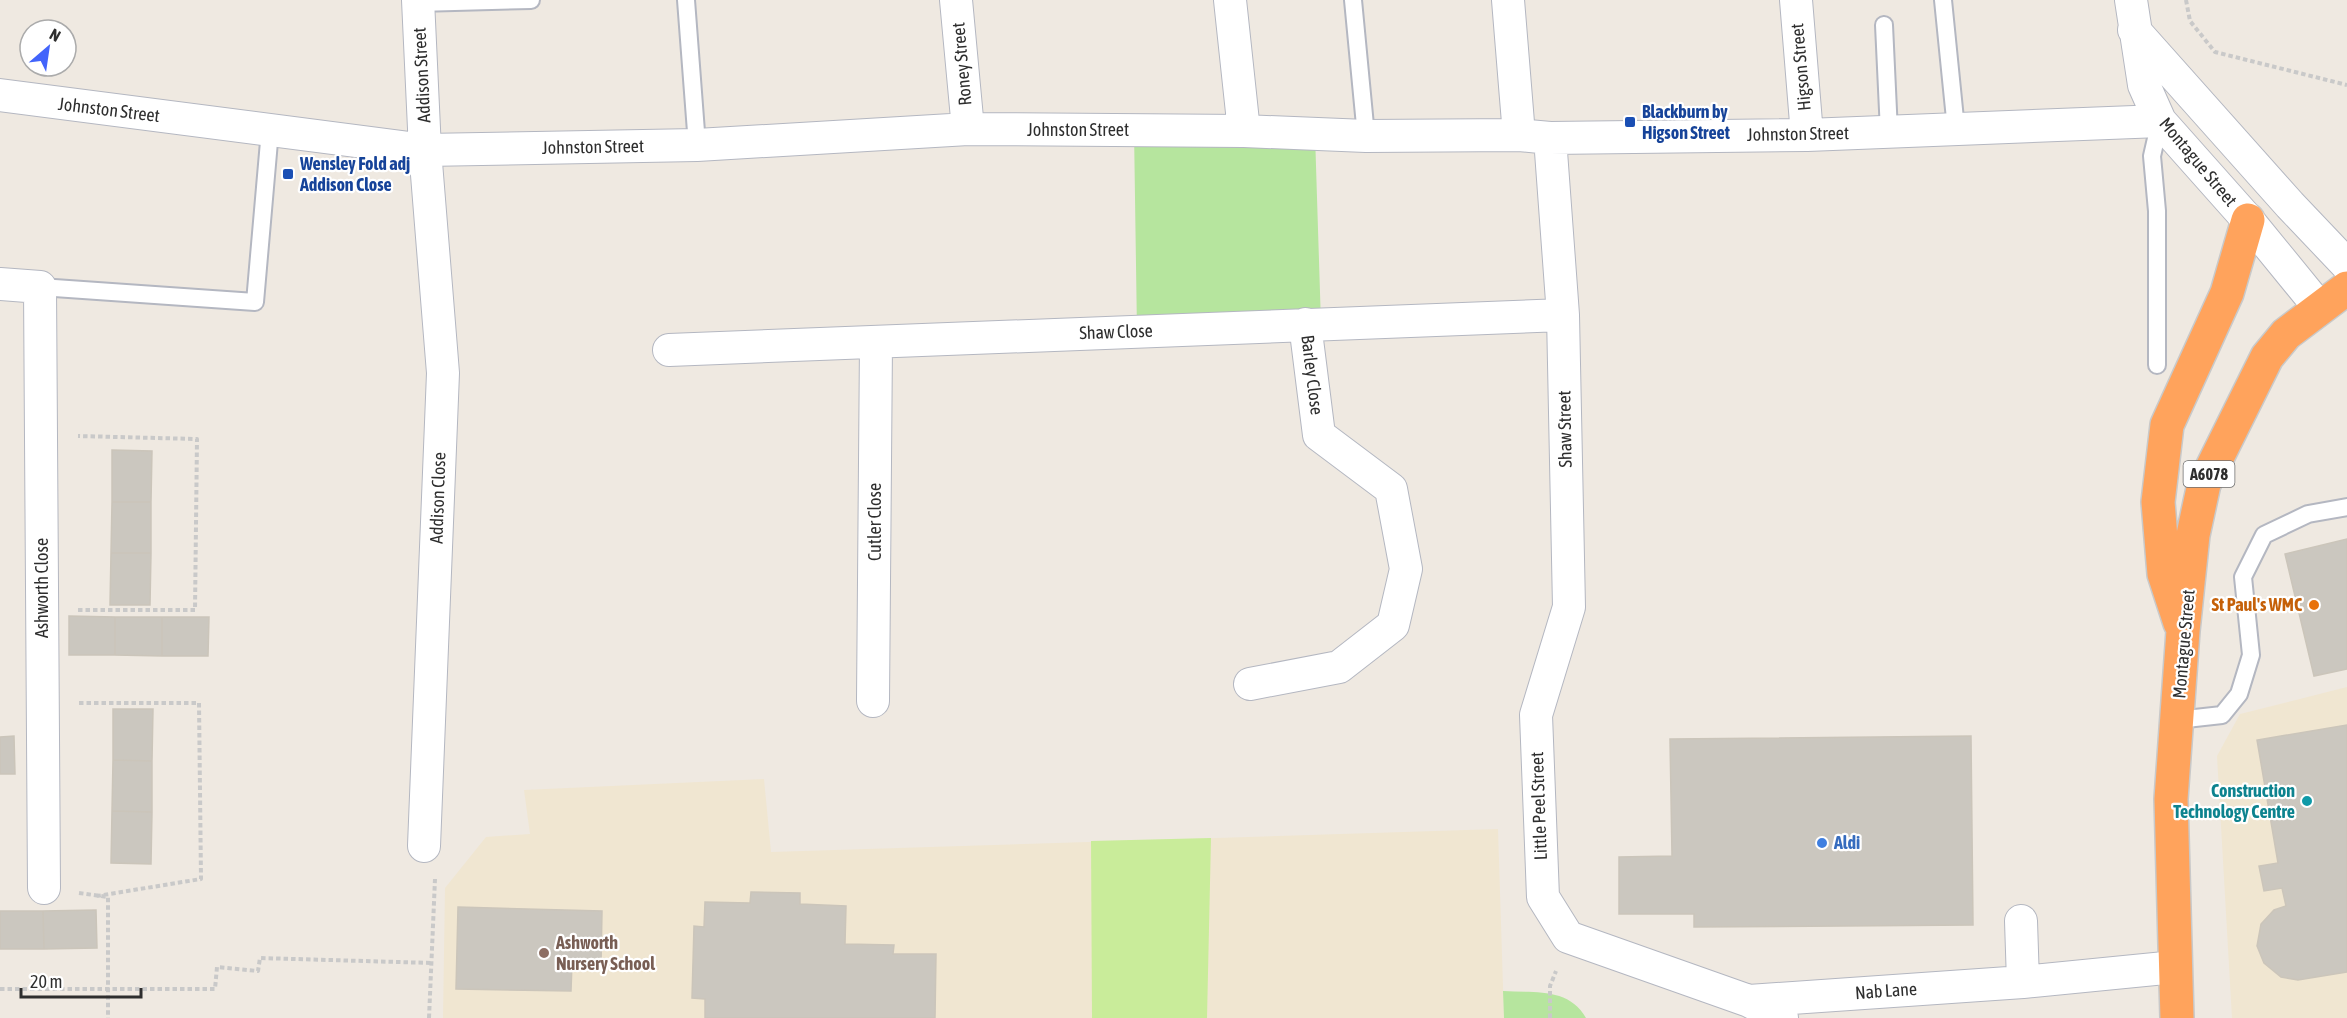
<svg xmlns="http://www.w3.org/2000/svg" width="2347" height="1018" viewBox="0 0 2347 1018" font-family="'Asap Condensed',sans-serif">
<style>
.education{fill:#f0e6d1}
.green{fill:#b6e59e}
.pitch{fill:#c9ec9a}
.building{fill:#cbc7bf;stroke:#cbc5ba;stroke-width:1.5}
.lines{fill:none;stroke-linecap:round;stroke-linejoin:round}
.lane-casing{stroke:#b4b7c1;stroke-width:20}
.street-casing{stroke:#b4b7c1;stroke-width:34}
.highway-casing{stroke:#c9c9c9;stroke-width:36}
.path{stroke:#c9c9c9;stroke-width:4;stroke-dasharray:4.5 3;stroke-linecap:butt}
.lane{stroke:#fff;stroke-width:16}
.street{stroke:#fff;stroke-width:32}
.highway{stroke:#ffa35c;stroke-width:33}
.transit-dot{fill:#1a4fb4;stroke:#fff;stroke-width:2}
.food-dot{fill:#e8710a;stroke:#fff;stroke-width:2}
.culture-dot{fill:#0f9aa8;stroke:#fff;stroke-width:2}
.shop-dot{fill:#3f7fe0;stroke:#fff;stroke-width:2}
.education-dot{fill:#8d6e63;stroke:#fff;stroke-width:2}
.labels{text-anchor:middle;stroke-width:4.5;stroke-linejoin:round;paint-order:stroke}
.shield{fill:#fff;stroke:#6d6d6d;stroke-width:1.5}
.shield-label{font-size:16px;font-weight:bold;fill:#2e2e2e}
.street-label{font-size:18px;fill:#2e2e2e;stroke:#fff}
.transit-label{font-size:18px;font-weight:bold;fill:#164399;stroke:#fff;text-anchor:start}
.food-label{font-size:18px;font-weight:bold;fill:#c56008;stroke:#fff;text-anchor:end}
.culture-label{font-size:18px;font-weight:bold;fill:#0d838f;stroke:#fff;text-anchor:end}
.shop-label{font-size:18px;font-weight:bold;fill:#366cbe;stroke:#fff;text-anchor:start}
.education-label{font-size:18px;font-weight:bold;fill:#785e54;stroke:#fff;text-anchor:start}
</style>
<rect width="100%" height="100%" fill="#efe9e1"/>
<path class="education" d="M2347,687v331h-115l-15,-262 23,-42z
M764,779l7,73 727,-23 6,189h-1061l2,-130 41,-51 44,-3 -6,-44z"/>
<path class="green" d="M1134,130l181,4 6,190 -184,8z
M1503,991c31,2 66,-4 83,27h-82z"/>
<path class="pitch" d="M1211,838l-4,180h-115l-1,-177z"/>
<path class="building" d="M112,450l40,1 -1,51h-39z
M112,502h39v51h-40z
M2347,539v130l-33,7 -29,-122z
M111,553h40l-1,52h-40z
M69,616l46,1v38h-46z
M115,617h47v39l-47,-1z
M162,617h47l-1,39h-46z
M113,709h40l-1,52 -39,-1z
M2347,725v247l-49,8 -17,-3 -17,-14 -7,-17 4,-22 13,-14 12,-4 -4,-18 -18,3 -5,-25 19,-3 -21,-123z
M14,736l1,38h-15v-37z
M1971,736l2,189 -279,2v-13h-75v-57l53,-1 -2,-117z
M113,760l39,1v51l-40,-1z
M112,811l40,1 -1,52 -40,-1z
M751,892l49,1v11l46,2 -1,38 49,1 -1,9h43l-1,64h-230v-19l-13,-1 2,-72 10,1 1,-25 45,1z
M458,907l144,4 -1,53 -29,-1 -1,28 -115,-2z
M96,910l1,38 -53,1 -1,-38z
M0,911h43l1,38h-44z"/>
<g class="lines">
<g class="lane-casing">
<path id="lane" d="M686,0l11,145
M1353,0l13,136
M1943,0l13,129
M418,3l113,-3
M1884,25l5,107
M40,287l215,15 15,-172
M2157,365v-154l-5,-55 8,-35
M2177,720l45,-5 17,-21 12,-39 -8,-78 21,-42 44,-21 39,-7"/>
</g>
<g class="street-casing">
<path id="street" d="M418,0l7,150 18,223 -19,473
M956,0l12,129
M1230,0l14,131
M1508,0l11,135
M1796,0l11,135
M2131,0l13,85 16,36 88,99 71,87
M2134,30l156,175 57,60
M0,95l425,55 272,-5 271,-16 276,2 122,5 153,-1 31,3 257,-3 353,-14
M1550,138l13,177 6,292 -33,108 7,182 25,40 181,64 33,17
M0,284l40,3 4,601
M669,350l894,-35
M1250,684l89,-17 54,-42 13,-56 -15,-80 -72,-54 -14,-111
M873,701l3,-358
M2021,921l2,61
M1749,1001l274,-19 152,-15"/>
</g>
<g class="highway-casing">
<path id="highway" d="M2180,623l-16,-49 -6,-72 9,-77 60,-132 21,-73
M2177,1018l-6,-219 12,-168 10,-96 11,-51 63,-127 19,-23 61,-46"/>
</g>
<path class="path" d="M2186,0l4,21 25,31 132,33
M78,610h117l2,-171 -119,-3
M79,703h120l2,176 -104,17
M79,893l29,4v121
M0,989h215l2,-22 41,4 2,-13 172,5
M429,1018l6,-139
M1550,1018v-32l6,-15"/>
<use href="#lane" class="lane"/>
<use href="#street" class="street"/>
<use href="#highway" class="highway"/>
</g>
<g class="transit-dot">
<rect x="1624" y="116" width="12" height="12" rx="3"/>
<rect x="282" y="168" width="12" height="12" rx="3"/>
</g>
<circle class="food-dot" cx="2314" cy="605" r="6"/>
<circle class="culture-dot" cx="2307" cy="801" r="6"/>
<circle class="shop-dot" cx="1822" cy="843" r="6"/>
<circle class="education-dot" cx="544" cy="953" r="6"/>
<g class="labels">
<rect class="shield" x="2183.5" y="461" width="51" height="26" rx="4.5"/>
<g class="shield-label">
<text x="2209" y="480">A6078</text>
</g>
<g class="street-label">
<text transform="translate(962 64) rotate(-95)" y="6">Roney Street</text>
<text transform="translate(1801 67) rotate(-95)" y="6">Higson Street</text>
<text transform="translate(422 75) rotate(-93)" y="6">Addison Street</text>
<text transform="translate(109 110) rotate(7)" y="6">Johnston Street</text>
<text x="1078" y="136">Johnston Street</text>
<text transform="translate(1798 134) rotate(-1)" y="6">Johnston Street</text>
<text transform="translate(593 147) rotate(-1)" y="6">Johnston Street</text>
<text transform="translate(2198 162) rotate(50)" y="6">Montague Street</text>
<text transform="translate(1116 332) rotate(-2)" y="6">Shaw Close</text>
<text transform="translate(1312 375) rotate(83)" y="6">Barley Close</text>
<text transform="translate(1565 429) rotate(-91)" y="6">Shaw Street</text>
<text transform="translate(438 498) rotate(-88)" y="6">Addison Close</text>
<text transform="translate(875 522) rotate(-90)" y="6">Cutler Close</text>
<text transform="translate(42 588) rotate(-90)" y="6">Ashworth Close</text>
<text transform="translate(2184 644) rotate(-85)" y="6">Montague Street</text>
<text transform="translate(1539 806) rotate(-92)" y="6">Little Peel Street</text>
<text transform="translate(1886 991) rotate(-4)" y="6">Nab Lane</text>
</g>
<g class="transit-label">
<text x="1642" y="118">Blackburn by<tspan x="1642" dy="21">Higson Street</tspan></text>
<text x="300" y="170">Wensley Fold adj<tspan x="300" dy="21">Addison Close</tspan></text>
</g>
<g class="food-label">
<text x="2302" y="611">St Paul's WMC</text>
</g>
<g class="culture-label">
<text x="2295" y="797">Construction<tspan x="2295" dy="21">Technology Centre</tspan></text>
</g>
<g class="shop-label">
<text x="1834" y="849">Aldi</text>
</g>
<g class="education-label">
<text x="556" y="949">Ashworth<tspan x="556" dy="21">Nursery School</tspan></text>
</g>
</g>
<g transform="translate(48 48) rotate(29)"><circle r="28" fill="#ffffff" stroke="#ababab" stroke-width="1.5"/>
<path d="M0-4.5L10 22L0 15L-10 22Z" fill="#4264fb"/>
<text y="-9" font-size="16" font-weight="bold" text-anchor="middle" fill="#2e2e2e">N</text>
</g>
<path d="M21 988v9h120v-9" fill="none" stroke="#2e2e2e" stroke-width="3"/>
<text x="30" y="988" font-size="18" fill="#2e2e2e" stroke="#ffffff" stroke-width="4.5" paint-order="stroke">20 m</text>
</svg>
